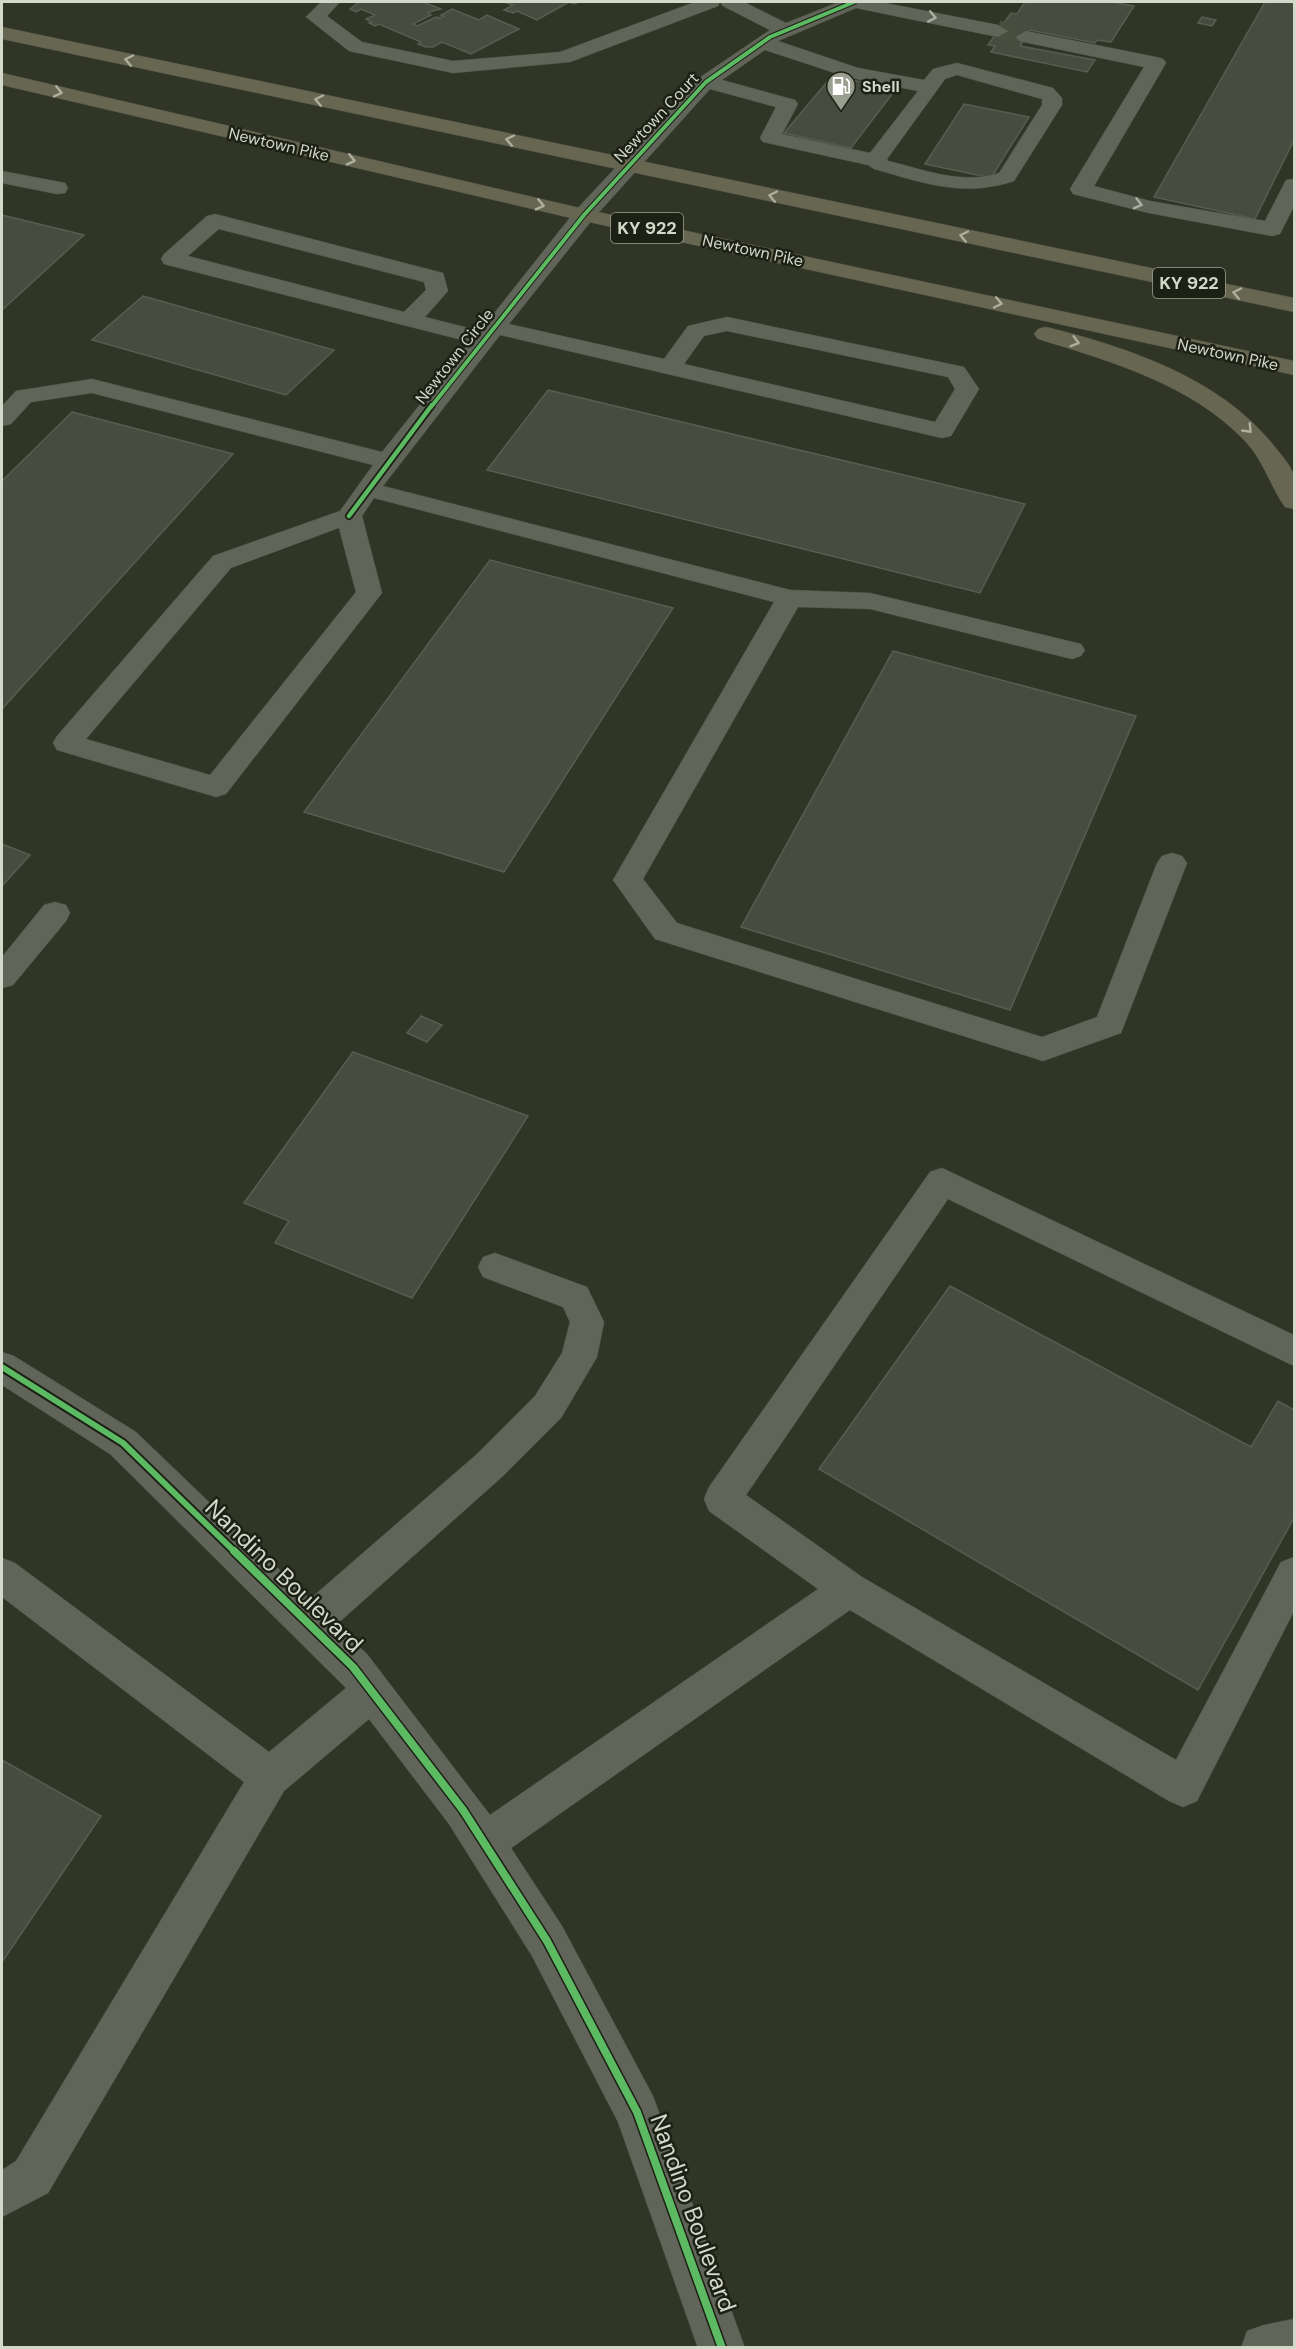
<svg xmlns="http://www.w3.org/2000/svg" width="1296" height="2349" viewBox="0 0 1296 2349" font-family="'DM Sans',sans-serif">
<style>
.building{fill:#464c40;stroke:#565d51;stroke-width:1.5}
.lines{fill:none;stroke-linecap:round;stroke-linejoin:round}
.minor-tunnel{stroke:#494d3e;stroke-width:21;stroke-dasharray:21 10;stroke-linecap:butt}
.minor-casing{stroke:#4d5144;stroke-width:1}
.highway-casing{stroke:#4d5144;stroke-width:1}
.minor{fill:#616559;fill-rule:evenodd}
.highway{fill:#676751;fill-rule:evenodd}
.cycleway-far3-casing{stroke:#1d2014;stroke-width:6}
.cycleway-far2-casing{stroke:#1d2014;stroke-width:8}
.cycleway-far1-casing{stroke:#1d2014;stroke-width:10}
.cycleway-casing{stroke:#1d2014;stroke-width:11}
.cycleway-far3{stroke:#5cba63;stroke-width:4}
.cycleway-far2{stroke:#5cba63;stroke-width:4.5}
.cycleway-far1{stroke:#5cba63;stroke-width:6}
.cycleway{stroke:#5cba63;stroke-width:8}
.oneway{stroke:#abb0a1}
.oneway2{stroke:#adb09e}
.labels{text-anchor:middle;stroke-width:5;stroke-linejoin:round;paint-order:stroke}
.far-poi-label{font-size:16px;font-weight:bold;fill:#d3d8c8;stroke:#1d2014;text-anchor:start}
.far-street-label{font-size:16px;fill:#d3d8c8;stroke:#1d2014}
.shield{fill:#1d2014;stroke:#9ca192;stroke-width:1.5}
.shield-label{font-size:18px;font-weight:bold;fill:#d3d8c8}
.near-street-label{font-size:24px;fill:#d3d8c8;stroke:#1d2014}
</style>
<rect width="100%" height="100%" fill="#313526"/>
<path class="building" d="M359,2h64l18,7 -9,2 -4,2 3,2 -18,9 4,2 19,-9 4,1 4,-2 -3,-1 11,-6 27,11 8,-5 32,14 -48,25 -29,-12 -9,5h-7l-8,-3 3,-2 -42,-18 -4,2 -6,-3 3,-1 -6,-3 9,-4 -14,-6 -5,3 -6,-3z
M504,2h75l-5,2 -5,-2 -32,18 -20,-9 -4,2 -9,-3 9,-5z
M1025,2h88l21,4 -23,36 -14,-2 -2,3 -65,-13 -10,16 75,14 -8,12 -96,-20 4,-6 -7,-1 23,-32 6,1z
M1265,2h29v138l-39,79 -101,-22z
M1202,17l14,3 -4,6 -14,-3z
M832,76l64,13 -45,59 -67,-15z
M964,104l65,13 -38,61 -66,-14z
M2,215l82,20 -82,75z
M143,296l191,54 -48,45 -194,-55z
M548,390l477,114 -45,89 -493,-123z
M72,412l161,42 -231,255v-228z
M490,560l183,48 -169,264 -200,-60z
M893,651l243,65 -126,294 -269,-83z
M2,844l28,11 -28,31z
M421,1016l21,9 -15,17 -20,-9z
M353,1052l175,64 -116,182 -137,-55 14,-22 -45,-18z
M950,1286l301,161 27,-46 16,9v108l-96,172 -379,-221z
M2,1760l99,56 -99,146z"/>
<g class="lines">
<path class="minor-tunnel" d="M998,31l28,6"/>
<g class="minor-casing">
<path id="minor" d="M321,2h19l-13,14 35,26 91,19 107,-9 135,-50h49l42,21 53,-21h41l118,23 10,6 -10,6 -142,-29 -78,33 80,27 66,12 9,-11 24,-6 96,25 9,10v7l-48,76c-51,17 -90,2 -140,-12l-6,-4 -105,-23 -3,-4 16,-31 -66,-18 -118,131 -83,104 155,35 24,-33 39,-9 237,50 15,22 -28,47 -9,2 -442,-103 -117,151 407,104 80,3 211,51 4,6 -4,6 -9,3 -202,-50 -72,-2 -155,272 34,44 365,114 55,-20 60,-154 5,-7 10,-3 10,3 5,7 -66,170 -78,28 -388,-122 -42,-59 161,-278 -400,-104 -12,18 20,77 -156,201 -10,3 -159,-47 -4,-7 4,-7 156,-180 127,-45 33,-46 -281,-72 -61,9 -20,22 -9,2v-20l14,-15 76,-12 290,73 88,-110 -306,-78 -3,-5 3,-5 43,-38 8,-2 228,59 5,18 -23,26 55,14 96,-121 123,-132 71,-48 -47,-24 -3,-4 -2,4 -148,56 -117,11 -104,-22 -43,-34zM765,50l82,27 71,14 -48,62 -88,-19 16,-30 -3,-4 -73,-20zM957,75l85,24v6l-43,68c-37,12 -74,-3 -111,-12l-1,-2 58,-80zM219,229l205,53 2,8 -22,22 -216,-56zM727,331l221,46 7,12 -20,33 -251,-58 20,-28zM339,528l17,64 -146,183 -124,-36 145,-171z
M1026,31l130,26 7,2 3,4 -72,123 56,15 115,20 21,-41 8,-1v27l-14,28 -8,2 -123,-23 -76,-19 -3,-5 74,-122 -125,-26 -3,-4z
M2,171l63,12 3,5 -3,5 -8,1 -55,-11z
M55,902l11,3 4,8 -4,8 -53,64 -11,3v-31l42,-52z
M942,1168l352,167v31l-346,-167 -202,296 116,82 314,183 105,-198 13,-5v54l-97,190 -14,6 -14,-6 -319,-191 -339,238 51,78 91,170 92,252h-47l-80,-226 -86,-166 -83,-132 -80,-105 -85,72 -236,402 -46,24v-47l14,-9 228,-379 -242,-185v-39l13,5 254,189 77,-64 -236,-234 -108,-69v-33l12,4 122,76 174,167 167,-145 58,-58 27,-43 8,-31 -7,-15 -80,-30 -5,-10 5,-10 12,-4 92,34 17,35 -7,35 -36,61 -58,58 -167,149 31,29 123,161 328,-226 -109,-78 -5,-12 5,-12 221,-315z
M1294,2319v29h-53l6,-17 17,-6z"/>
</g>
<g class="highway-casing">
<path id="highway" d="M2,27l1292,271v14l-1292,-273z
M2,73l582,136 710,152v14l-710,-154 -582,-136z
M1046,327c81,20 175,51 229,120 6,8 17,19 19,30 2,10 0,22 0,32l-9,-2c-15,-21 -21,-46 -40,-66 -54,-57 -135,-80 -207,-102l-4,-5 4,-5z"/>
</g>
<use href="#minor" class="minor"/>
<use href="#highway" class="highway"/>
<g class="cycleway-far3-casing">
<path id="cycleway-far3" d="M431,407l153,-192 122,-133 64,-45 84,-35"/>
</g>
<g class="cycleway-far2-casing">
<path id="cycleway-far2" d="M349,516l83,-111"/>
</g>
<g class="cycleway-far1-casing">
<path id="cycleway-far1" d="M2,1367l121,76 112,109"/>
</g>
<g class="cycleway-casing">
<path id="cycleway" d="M234,1551l119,116 110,143 84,131 90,171 85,236"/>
</g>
<use href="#cycleway-far3" class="cycleway-far3"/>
<use href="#cycleway-far2" class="cycleway-far2"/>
<use href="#cycleway-far1" class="cycleway-far1"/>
<use href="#cycleway" class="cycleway"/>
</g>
<defs><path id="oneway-chevron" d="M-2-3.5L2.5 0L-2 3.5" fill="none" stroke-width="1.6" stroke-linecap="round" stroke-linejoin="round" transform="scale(1.5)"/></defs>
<g class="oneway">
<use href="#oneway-chevron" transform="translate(932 17) rotate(11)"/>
<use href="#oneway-chevron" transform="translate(1138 204) rotate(15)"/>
</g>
<g class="oneway2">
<use href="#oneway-chevron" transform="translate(129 60) rotate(-168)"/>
<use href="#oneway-chevron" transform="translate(58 92) rotate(13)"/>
<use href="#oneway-chevron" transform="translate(319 100) rotate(-168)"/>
<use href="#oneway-chevron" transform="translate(510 140) rotate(-168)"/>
<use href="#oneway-chevron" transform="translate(351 160) rotate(13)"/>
<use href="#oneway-chevron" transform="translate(773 196) rotate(-168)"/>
<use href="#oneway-chevron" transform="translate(540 205) rotate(13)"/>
<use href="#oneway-chevron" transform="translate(964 236) rotate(-168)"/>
<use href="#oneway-chevron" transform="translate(1237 293) rotate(-168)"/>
<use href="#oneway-chevron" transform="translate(998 303) rotate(12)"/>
<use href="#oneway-chevron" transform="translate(1075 342) rotate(16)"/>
<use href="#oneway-chevron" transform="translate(1248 429) rotate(46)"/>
</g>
<defs>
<g id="fuel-pin" transform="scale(1.5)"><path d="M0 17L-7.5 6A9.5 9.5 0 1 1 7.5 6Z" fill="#9a9f8f" stroke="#1d2014"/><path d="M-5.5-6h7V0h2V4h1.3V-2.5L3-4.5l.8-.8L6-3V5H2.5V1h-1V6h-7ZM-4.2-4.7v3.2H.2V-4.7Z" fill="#fff"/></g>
</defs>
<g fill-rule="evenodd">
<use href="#fuel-pin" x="841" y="86"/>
</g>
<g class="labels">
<g class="far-poi-label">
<text x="862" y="92">Shell</text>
</g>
<g class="far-street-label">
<text transform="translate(656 117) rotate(-47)" y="6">Newtown Court</text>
<text transform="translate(279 144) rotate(13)" y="6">Newtown Pike</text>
<text transform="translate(753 250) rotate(12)" y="6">Newtown Pike</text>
<text transform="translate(1228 354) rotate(12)" y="6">Newtown Pike</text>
<text transform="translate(454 356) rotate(-52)" y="6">Newtown Circle</text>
</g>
<g class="shield">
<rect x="611" y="213" width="72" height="30" rx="4.5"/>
<rect x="1153" y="268" width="72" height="30" rx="4.5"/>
</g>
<g class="shield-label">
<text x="647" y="234">KY 922</text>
<text x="1189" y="289">KY 922</text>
</g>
<g class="near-street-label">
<text transform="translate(284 1576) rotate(44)" y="8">Nandino Boulevard</text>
<text transform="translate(693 2213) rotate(70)" y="8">Nandino Boulevard</text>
</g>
</g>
<rect width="1296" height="2349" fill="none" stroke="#d3d8c8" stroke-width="6"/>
</svg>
